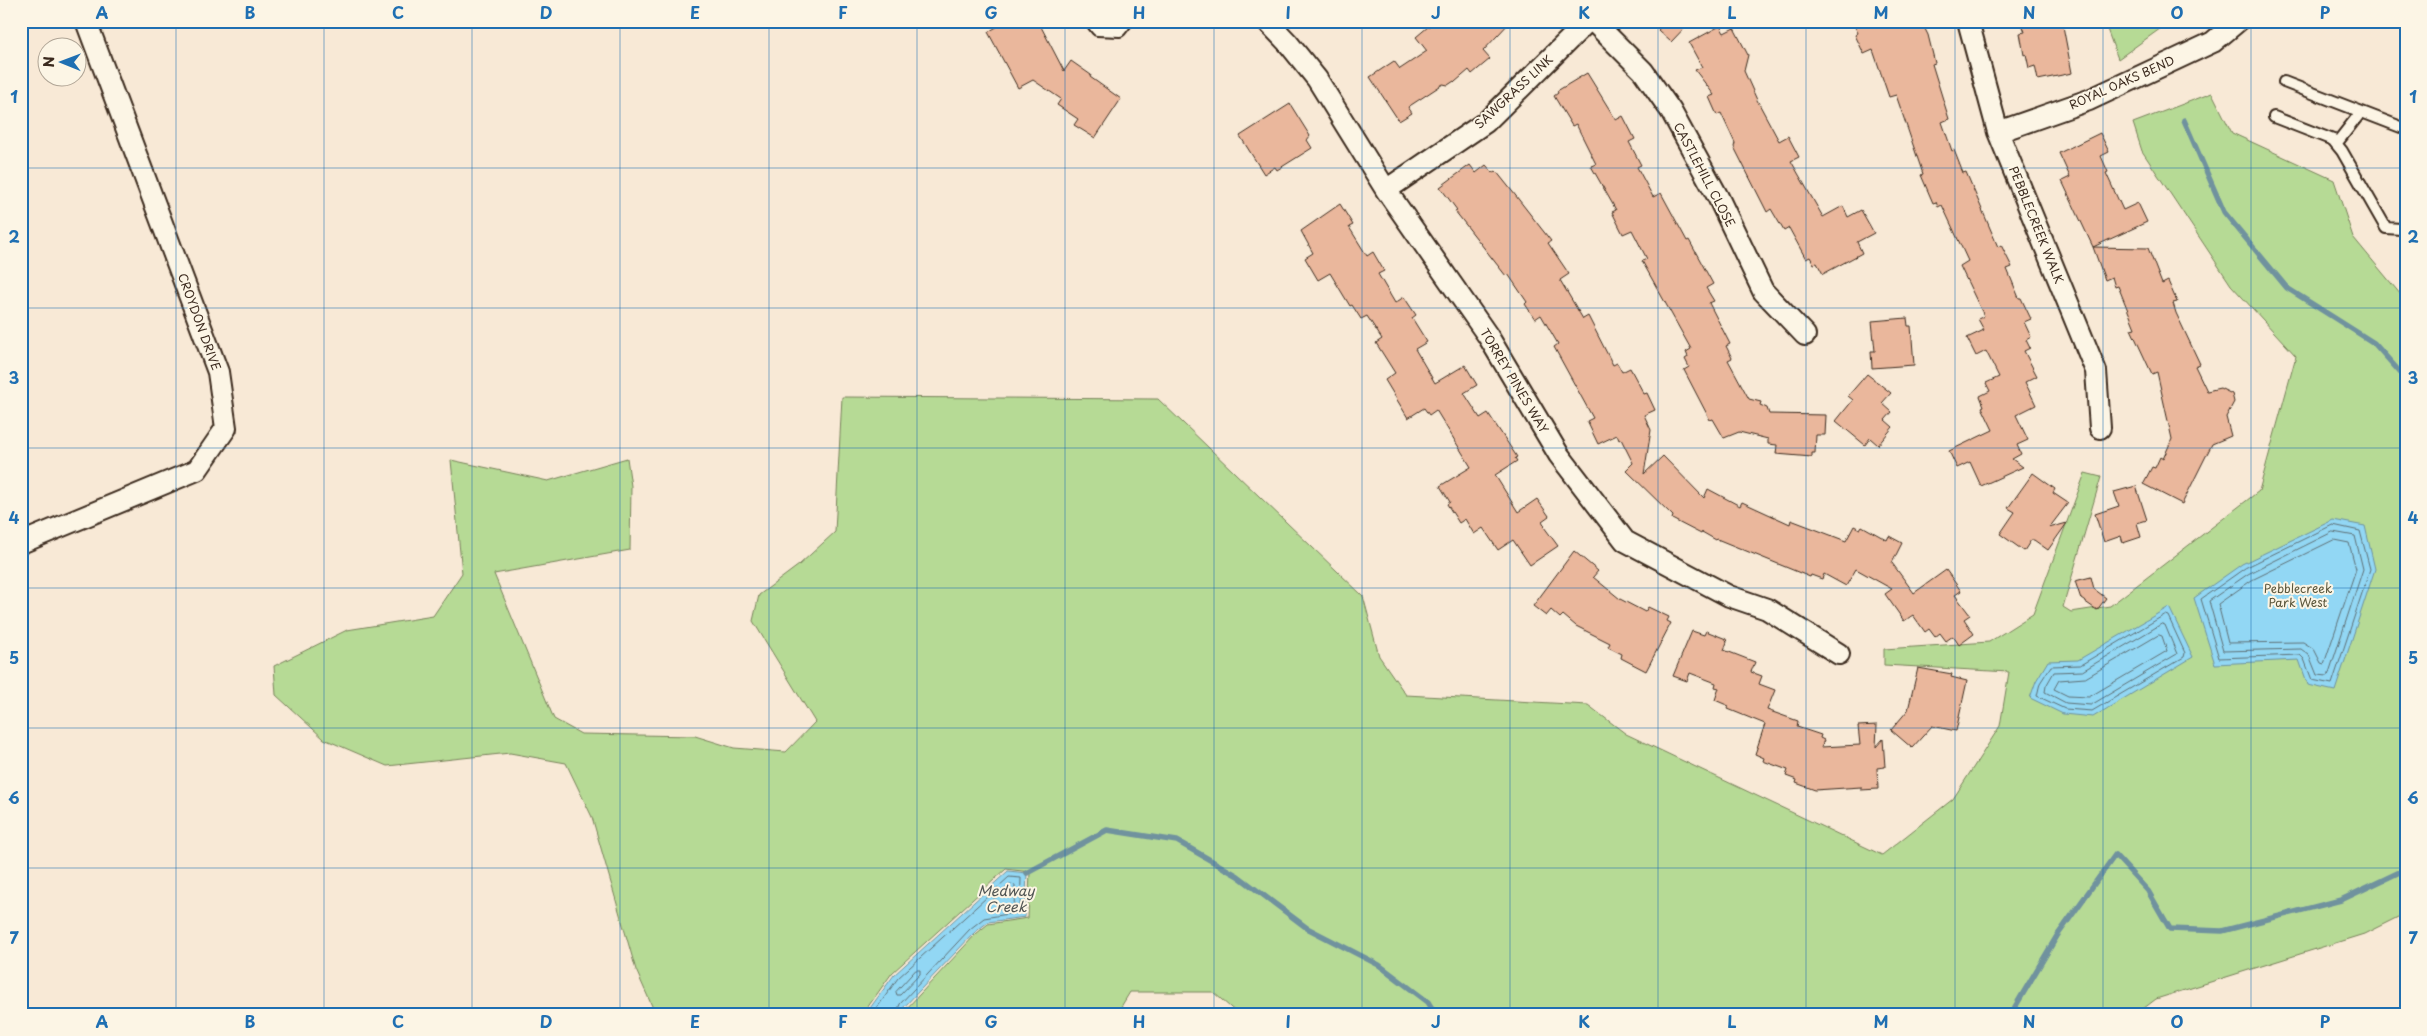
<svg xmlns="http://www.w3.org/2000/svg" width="2427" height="1036" viewBox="0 0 2427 1036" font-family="'Playpen Sans',sans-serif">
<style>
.green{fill:#b6da95;stroke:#78825a}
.water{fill:#92d7f4;stroke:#6f929e}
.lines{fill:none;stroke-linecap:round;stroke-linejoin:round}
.shore{stroke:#5e6f74;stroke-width:1}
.stream{stroke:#6f929e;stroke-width:5.5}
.building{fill:#eab79c;stroke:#3b2a1e}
.lane-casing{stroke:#3b2a1e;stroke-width:14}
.street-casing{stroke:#3b2a1e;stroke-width:24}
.lane{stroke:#fcf5e5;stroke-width:10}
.street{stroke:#fcf5e5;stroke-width:20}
.grid{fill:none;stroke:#1f6fb2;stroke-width:1;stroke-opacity:0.55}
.labels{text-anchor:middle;stroke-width:4;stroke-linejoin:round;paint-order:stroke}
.street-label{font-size:12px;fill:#3b2a1e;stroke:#fcf5e5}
.park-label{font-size:12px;fill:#5a563c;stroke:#fcf5e5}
.water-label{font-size:14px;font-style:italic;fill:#515554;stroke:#fcf5e5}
.neatline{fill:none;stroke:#1f6fb2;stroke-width:2}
.grid-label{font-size:16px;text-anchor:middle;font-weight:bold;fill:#1f6fb2}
</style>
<rect width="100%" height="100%" fill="#f8e9d6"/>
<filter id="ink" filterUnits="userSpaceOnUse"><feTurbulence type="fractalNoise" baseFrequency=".02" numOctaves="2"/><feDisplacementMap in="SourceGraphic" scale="10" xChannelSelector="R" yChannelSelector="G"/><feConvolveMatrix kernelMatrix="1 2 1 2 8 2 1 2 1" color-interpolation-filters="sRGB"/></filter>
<g filter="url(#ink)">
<path class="green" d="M2104,21h67l-53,38z
M2212,93l20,40 102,47 19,57 53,64v612l-42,21 -208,65 -21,16h-896l-26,-23h-83l-14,23h-213l3,-6 70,-75 12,-10 40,-6 2,-46 -24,-3 -114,104 -30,42h-206l-20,-45 -44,-153 -26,-54 -56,-10 -123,13 -63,-27 -48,-44 -2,-29 73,-36 86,-14 29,-43 -11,-113 97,21 79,-23 4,28 -1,64 -136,24 60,145 27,15 114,2 39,12 52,4 29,-30 -62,-101 6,-26 40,-30 36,-33 7,-135 316,2 205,197 16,60 27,39 182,10 38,29 256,121 71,-56 47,-73 9,-54 -125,-7v-16l105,-7 44,-28 52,-141 16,4 -38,130 8,5 39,-6 149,-115 37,-135 -65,-71 -89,-134 -9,-28z"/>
<path class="water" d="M2333,520l32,6 10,43 -40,122 -27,-6 -9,-25 -84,4 -21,-66 48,-34z
M2169,607l24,50 -100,60 -30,-3 -33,-16 6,-17 12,-20 30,-1z
M1008,871l19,2 -2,44 -37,5 -14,11 -71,75 -2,7h-36l29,-40z"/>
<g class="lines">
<path class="shore" d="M2333,525l27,6 10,38 -38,115 -20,-4 -8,-21 -4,-4 -81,3 -18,-59 44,-31z
M2333,532l22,4 8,33 -35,107 -11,-1 -8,-20 -8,-6 -78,2 -14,-50 39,-27z
M2334,540l15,3 7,26 -32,95 -3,-1 -7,-14 -11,-7 -75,1 -10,-39 34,-24z
M2165,615l3,1 17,37 -1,4 -92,54 -27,-2 -28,-13 3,-13 11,-17 29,-1z
M2162,624l3,1 12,29 -86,51 -25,-2 -21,-11 1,-6 8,-14 28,-1z
M2159,635l3,1 5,15 -78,46 -21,-1 -14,-7 5,-9 26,-2z
M1011,884l4,1 -1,22 -28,3v-3z
M916,970h4v4l-20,21h-3l-1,-3z
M872,1015l26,-37 111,-101 12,1 -1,34 -36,6 -14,11 -70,75 -4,11"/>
<path class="stream" d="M2184,120l40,92 63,76 87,55 32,36
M1027,873l80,-43 70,11 61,35 69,52 72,37 49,37 8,13
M2013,1015l2,-8 42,-71 58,-81 33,36 22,38 52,2 119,-31 65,-31"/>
</g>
<path class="building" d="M1007,21h31l26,50 7,-10 20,14 -1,2 31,22 -26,39 -21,-13 4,-6 -21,-14 4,-6 -28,-19 -15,8 -30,-56z
M1435,21h76l-28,30 7,8 -18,15 -3,-4 -14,12 -1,-1 -6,4 -5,-1 -35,23 4,6 -13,8 -29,-44 24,-16 6,8 27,-18 -11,-14z
M1666,21h25l-20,21 -13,-12z
M1852,21h69l7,14 7,28 -3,1 17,55 -7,3 10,29 2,-1 9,23 3,-1 32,75 3,-2 11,22 -5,2 12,29h2l10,21 -7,3 7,15 -5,3 4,8 -6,3 13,25 -12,6 11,23 -20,10 12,25 -11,5 4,9 -9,5 11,8 -42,19 -11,-24 -13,6 -8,-17 44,-21 -11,-23 2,-1 -4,-10 10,-5 -4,-8 13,-6 -13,-26 -10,5 -9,-18 17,-8 -6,-11 6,-3 -24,-50 8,-5 -26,-56 -4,2 -2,-5 -3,1 -12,-28 2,-1 -27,-79 -7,2 -16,-47 -9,4 -9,-19 3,-2z
M2021,21h41l10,52 -34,7 -3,-14 -6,2 -3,-14 -2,1 -4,-22 5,-1z
M1720,26l4,7 10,-5 14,27 -4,16 13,29 22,41 9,-5 11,21 -8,4 32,56 20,-11 5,11 13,-7 13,23 -17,9 5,11 -39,21 -6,-11 -3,1 -4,-7 -4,2 -17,-31 -5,3 -13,-22 -4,3 -33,-65 1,-4 -14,-30 -4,2 -8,-18 5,-2 -19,-25 7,-3 -13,-24z
M1587,73l29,47 7,-4 12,23 -6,3 12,23 -4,2 16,30 8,-4 26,48 2,-1 24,44 -7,4 8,13 -5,2 21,41 -4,2 6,12 -4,2 21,39 12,3 -1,3 7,3 2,6 57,1 -1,20h-9l-1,18h-3v4l-36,-3 1,-9 -9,-1v-5l-29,-7 -15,6 -11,-19 -3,1 -26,-50 5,-3 -4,-8 3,-2 -2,-5 5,-3 -49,-88 5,-2 -15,-29 -9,4 -11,-22 4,-2 -25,-44 5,-2 -20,-40 -4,2 -18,-30 4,-3 -1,-2z
M1290,104l20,32 -3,4 5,8 -35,22 -2,-3 -11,7 -24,-38z
M2100,133l9,19 -8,4 7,16 -2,1 17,37 15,-7 9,19 -54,25 -31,-66 8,-4 -11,-24z
M1470,165l6,8 10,-8 7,8 3,-2 16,20 39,50 -3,2 21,31 -9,6 23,39 5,-3 25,49 4,-2 5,9 8,-4 14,26 3,-1 8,17 -11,5 7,15 -7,44 19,-18 41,42 4,-9 32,17 2,-4 48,22 1,-4 55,21 8,-15 6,3 2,-3 25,14 2,-4 13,7 -10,20 22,30 32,-23 15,21 -6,4 15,20 -6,4 10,15 -15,11 -6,-9 -7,5 -6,-8 -5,4 -6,-8 -4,3 -12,-17 -9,6 -19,-27 7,-5 -36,-20 -10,17 -22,-12 -2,5 -11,-4 -1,2 -93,-38 -1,1 -14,-8 -1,2 -29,-15 1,-3 -47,-46 7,-7 -12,-24 -2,1 -2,-5 -19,9 -11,-23 6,-3 -39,-71 4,-3 -17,-29 -6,4 -10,-15 2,-2 -19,-28 -2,2 -51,-65 2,-1 -17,-23z
M1340,204l13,21 -4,2 18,29 6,-4 11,19 -6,3 17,29 9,-6 12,18 -4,3 15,24 -12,7 20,34 30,-18 12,20 -13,8 16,25 8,-5 29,44 -2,1 2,3 -22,14 23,37 19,-13 12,17 -7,5 3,5 -1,1 14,19 -28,19 -17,-25 -15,10 -15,-22 -9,6 -9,-15 -6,4 -12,-19 3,-2 -10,-16 31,-19 -35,-57 -7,5 -5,-7 -16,10 -23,-38 10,-7 -19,-30 6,-4 -15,-23 -6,3 -9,-14 -2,1 -20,-33 -12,7 -13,-22 8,-5 -12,-22z
M2093,247l55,1 14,36 6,-3 9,21 -4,1 3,10 24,51 -5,2 12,25 13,-3 12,6 2,8 -8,15 5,19 -19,8 -30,60 -39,-20 9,-17 3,1 5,-11 3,2 9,-20 -15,-67 -5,2 -21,-45 4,-1 -17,-42 -3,1 -3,-10 -7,3z
M1907,318l1,8h3l3,39 -42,3 -1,-17h4l-3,-30z
M1867,374l24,19 -9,10 10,9 -7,8 8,7 -15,18 -8,-7 -5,7 -29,-24 17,-21 -5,-4z
M2033,473l22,16 -2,4 15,10 -19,25 18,-5 -19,27 -14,-10h-3l-7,11 -24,-17 15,-22 -7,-4z
M2136,486l11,34 -10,3 4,14 -18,6 -2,-7 -17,6 -9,-28 24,-8 -5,-14z
M1574,551l24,20 -5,6 27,22 25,13 3,-5 21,10 -2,4 4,2 -25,48 -25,-13 1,-4 -14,-7 2,-4 -34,-17 -13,-11 -3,3 -9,-8 -5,6 -13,-10z
M2091,577l3,12 12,9 -9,12 -16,-11 -6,-18z
M1692,631l12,4 2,-4 20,8 1,3 -3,8 31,12 -4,10 11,4 -3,8 16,6 -8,20 31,11 -1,6 24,8 -1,3 4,2 -3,7 39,-2 -2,-19 19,-1 -1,22 7,-8 2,28 -8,1 1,21 -17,1v-3l-46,3 -19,-7 1,-3 -11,-4 2,-6 -25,-9 1,-3 -9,-4 10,-30 -37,-15 1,-3 -14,-6 4,-12 -4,-1 1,-4 -26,-10 -3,8 -14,-5z
M1918,668l34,6 -1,3 16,4 -11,50 -24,-5 -20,22 -21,-18 17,-20z"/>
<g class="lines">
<g class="lane-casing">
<path id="lane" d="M1090,21l7,9 23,1 8,-10
M2284,82l122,47
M2274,117l59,23 9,11 44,77 15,1 5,-4
M2336,144l25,-32"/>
</g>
<g class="street-casing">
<path id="street" d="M1267,21l21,22 29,36 69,111 102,146 71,119 66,86 104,55 38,13 72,45
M1593,21l50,50 28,40 47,86 45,94 42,44
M1968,21l30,111 98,239 4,57
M1998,132l91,-32 124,-58 25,-21
M1386,190l100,-68 102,-101
M21,543l176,-73 29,-42 -8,-56 -132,-351"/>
</g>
<use href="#lane" class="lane"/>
<use href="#street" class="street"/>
</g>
</g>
<path class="grid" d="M176,21v994M324,21v994M472,21v994M620,21v994M769,21v994M917,21v994M1065,21v994M1214,21v994M1362,21v994M1510,21v994M1658,21v994M1806,21v994M1955,21v994M2103,21v994M2251,21v994M21,168h2385M21,308h2385M21,448h2385M21,588h2385M21,728h2385M21,868h2385"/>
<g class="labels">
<g class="street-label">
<text transform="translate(2122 83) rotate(-24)" y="4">ROYAL OAKS BEND</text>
<text transform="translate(1514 92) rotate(-43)" y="4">SAWGRASS LINK</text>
<text transform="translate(1704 175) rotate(62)" y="4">CASTLEHILL CLOSE</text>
<text transform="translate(2036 225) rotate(68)" y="4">PEBBLECREEK WALK</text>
<text transform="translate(199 322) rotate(70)" y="4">CROYDON DRIVE</text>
<text transform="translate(1514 381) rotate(59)" y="4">TORREY PINES WAY</text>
</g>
<g class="park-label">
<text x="2298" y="593">Pebblecreek<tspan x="2298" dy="14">Park West</tspan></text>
</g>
<g class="water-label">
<text x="1006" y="896">Medway<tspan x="1006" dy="16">Creek</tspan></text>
</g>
</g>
<rect width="2427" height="1036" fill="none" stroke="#fcf5e5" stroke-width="55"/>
<g transform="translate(62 62) rotate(271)"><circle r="24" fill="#fcf5e5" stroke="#afa495"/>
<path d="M0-4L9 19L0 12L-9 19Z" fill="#1f6fb2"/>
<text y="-8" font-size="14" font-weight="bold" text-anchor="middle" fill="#3b2a1e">N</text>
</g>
<rect x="28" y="28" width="2372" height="980" class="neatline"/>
<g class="grid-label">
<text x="102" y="19">A</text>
<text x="250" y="19">B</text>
<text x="398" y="19">C</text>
<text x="546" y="19">D</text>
<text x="695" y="19">E</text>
<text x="843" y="19">F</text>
<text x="991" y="19">G</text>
<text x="1139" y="19">H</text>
<text x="1288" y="19">I</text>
<text x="1436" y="19">J</text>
<text x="1584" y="19">K</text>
<text x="1732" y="19">L</text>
<text x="1881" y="19">M</text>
<text x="2029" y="19">N</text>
<text x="2177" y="19">O</text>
<text x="2325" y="19">P</text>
<text x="14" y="103">1</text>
<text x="2413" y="103">1</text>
<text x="14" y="243">2</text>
<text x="2413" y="243">2</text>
<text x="14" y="384">3</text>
<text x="2413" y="384">3</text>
<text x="14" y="524">4</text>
<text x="2413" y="524">4</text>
<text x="14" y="664">5</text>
<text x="2413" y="664">5</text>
<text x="14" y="804">6</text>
<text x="2413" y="804">6</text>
<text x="14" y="944">7</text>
<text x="2413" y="944">7</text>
<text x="102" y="1028">A</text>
<text x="250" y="1028">B</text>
<text x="398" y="1028">C</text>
<text x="546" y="1028">D</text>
<text x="695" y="1028">E</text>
<text x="843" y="1028">F</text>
<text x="991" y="1028">G</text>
<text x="1139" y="1028">H</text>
<text x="1288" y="1028">I</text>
<text x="1436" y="1028">J</text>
<text x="1584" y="1028">K</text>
<text x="1732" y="1028">L</text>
<text x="1881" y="1028">M</text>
<text x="2029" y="1028">N</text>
<text x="2177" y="1028">O</text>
<text x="2325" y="1028">P</text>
</g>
</svg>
